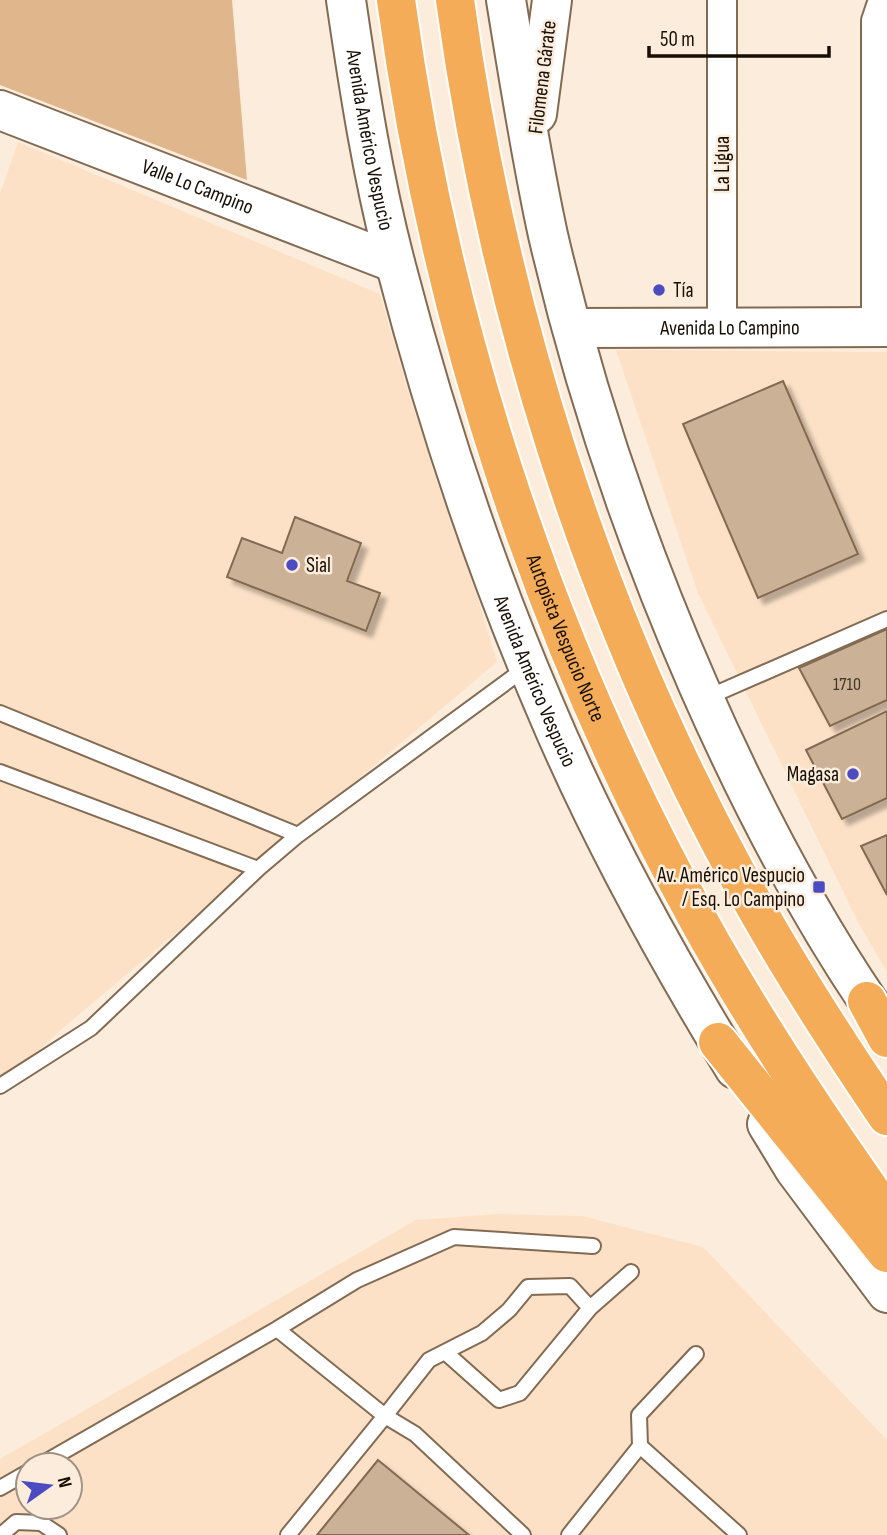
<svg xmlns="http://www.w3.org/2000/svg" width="887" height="1535" viewBox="0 0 887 1535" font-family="'Sofia Sans Condensed',sans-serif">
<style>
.built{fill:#fce1c6;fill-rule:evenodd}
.green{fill:#e0b78c}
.building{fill:#cbb196;stroke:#826a51;stroke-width:2;filter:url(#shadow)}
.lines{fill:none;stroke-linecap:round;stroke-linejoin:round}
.lane-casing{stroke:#836b53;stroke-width:18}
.street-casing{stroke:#836b53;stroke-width:32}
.secondary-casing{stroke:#836b53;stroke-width:42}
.highway-casing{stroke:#fff;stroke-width:42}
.lane{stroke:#fff;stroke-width:14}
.street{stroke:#fff;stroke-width:28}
.secondary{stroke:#fff;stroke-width:38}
.highway{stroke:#f5ac58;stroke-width:38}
.poi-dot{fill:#4c4bc2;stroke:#fcecdb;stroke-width:2.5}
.labels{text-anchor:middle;stroke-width:5;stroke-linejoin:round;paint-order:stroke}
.number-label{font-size:18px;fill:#443729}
.street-label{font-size:21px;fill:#170e05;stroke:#fcecdb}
.poi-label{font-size:21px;fill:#170e05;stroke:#fcecdb;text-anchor:start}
</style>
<defs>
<filter id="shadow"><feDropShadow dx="6" dy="6" stdDeviation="2" flood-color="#0004"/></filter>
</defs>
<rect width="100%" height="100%" fill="#fcecdb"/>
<path class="built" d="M18,142l362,152 28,97 31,96 34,96 24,79 -434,366 -63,58v-892z
M616,350l271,2v620l-29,-50 -160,-329z
M497,1214l85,2 121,31 184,193v95h-887v-76l416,-239zM28,1465h42v42h-42z"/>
<path class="green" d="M0,0h232l15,180 -247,-95z"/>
<path class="building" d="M783,381l75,173 -100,44 -75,-174z
M295,517l66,26 -14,38 33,12 -14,38 -139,-54 15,-39 40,15z
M887,629v71l-57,26 -31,-58z
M887,711v87l-45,21 -36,-69z
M887,835v60l-26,-49z
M378,1460l91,75h-152z"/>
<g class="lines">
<g class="lane-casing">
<path id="lane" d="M706,698l181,-79
M0,713l298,122
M0,772l258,97
M0,1086l91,-58 167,-159 40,-34 229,-168
M277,1329l108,87 44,-56 53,-27 27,-23 19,-23 42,-1 20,22
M445,1352l54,48 21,-7 70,-85 41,-36
M696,1354l-57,61 1,31 99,89
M40,1465l237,-136 80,-49 97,-43 139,9
M0,1488l28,-16
M1,1535l15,-13 25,1 18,12
M288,1535l97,-119 30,18 108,101
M569,1535l71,-89"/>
</g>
<g class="street-casing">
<path id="street" d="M876,327v-306l7,-21
M722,328v-328"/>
</g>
<g class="secondary-casing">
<g id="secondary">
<path id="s1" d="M346,0c13,89 27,179 50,266 39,150 88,299 149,441 53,126 119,246 190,362"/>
<path d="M506,0c13,79 25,157 42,235 36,155 87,306 151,452 52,118 112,234 186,339"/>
<path id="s2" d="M0,110l395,153"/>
<path d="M537,114l15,-114"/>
<path id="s3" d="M572,328l315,-1"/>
<path d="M767,1124l28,46 92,123"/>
</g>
</g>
<g class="highway-casing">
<g id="highway">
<path id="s4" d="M396,0c44,322 146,638 304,923 56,101 120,197 187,291"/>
<path d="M455,0c42,304 135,604 282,874 45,83 97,164 150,242"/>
<path d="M867,1001l20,37"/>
<path d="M718,1042l169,211"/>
</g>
</g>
<use href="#lane" class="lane"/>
<use href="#street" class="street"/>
<use href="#secondary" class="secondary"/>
<use href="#highway" class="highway"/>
</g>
<g class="poi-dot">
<circle cx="659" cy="290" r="7"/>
<circle cx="292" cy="565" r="7"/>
<circle cx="853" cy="774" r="7"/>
<rect x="812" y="880" width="14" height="14" rx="3.5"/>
</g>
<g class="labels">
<g class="number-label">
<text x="847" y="690">1710</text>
</g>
<g class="street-label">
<text transform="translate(542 77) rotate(-83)" y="7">Filomena Gárate</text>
<text dy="7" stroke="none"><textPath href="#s1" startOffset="142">Avenida Américo Vespucio</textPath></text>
<text transform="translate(722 164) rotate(-90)" y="7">La Ligua</text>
<text dy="7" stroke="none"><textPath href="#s2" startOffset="212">Valle Lo Campino</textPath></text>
<text dy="7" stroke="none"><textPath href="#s3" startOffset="158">Avenida Lo Campino</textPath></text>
<text dy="7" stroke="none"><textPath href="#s4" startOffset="662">Autopista Vespucio Norte</textPath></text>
<text dy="7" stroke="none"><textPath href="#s1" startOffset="709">Avenida Américo Vespucio</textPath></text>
</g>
<g class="poi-label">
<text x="673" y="297">Tía</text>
<text x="306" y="572">Sial</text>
<text x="839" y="781" text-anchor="end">Magasa</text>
<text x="805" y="882" text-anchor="end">Av. Américo Vespucio<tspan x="805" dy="24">/ Esq. Lo Campino</tspan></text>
</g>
</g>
<g transform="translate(49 1486) rotate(76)"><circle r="33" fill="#fcecdb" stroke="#a09385" stroke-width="2"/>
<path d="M0-5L12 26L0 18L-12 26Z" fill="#4c4bc2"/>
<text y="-10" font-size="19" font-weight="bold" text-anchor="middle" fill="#170e05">N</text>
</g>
<path d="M649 46v10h180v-10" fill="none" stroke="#170e05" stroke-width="3.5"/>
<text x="660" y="46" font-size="21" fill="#170e05" stroke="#fcecdb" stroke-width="5" paint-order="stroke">50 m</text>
</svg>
